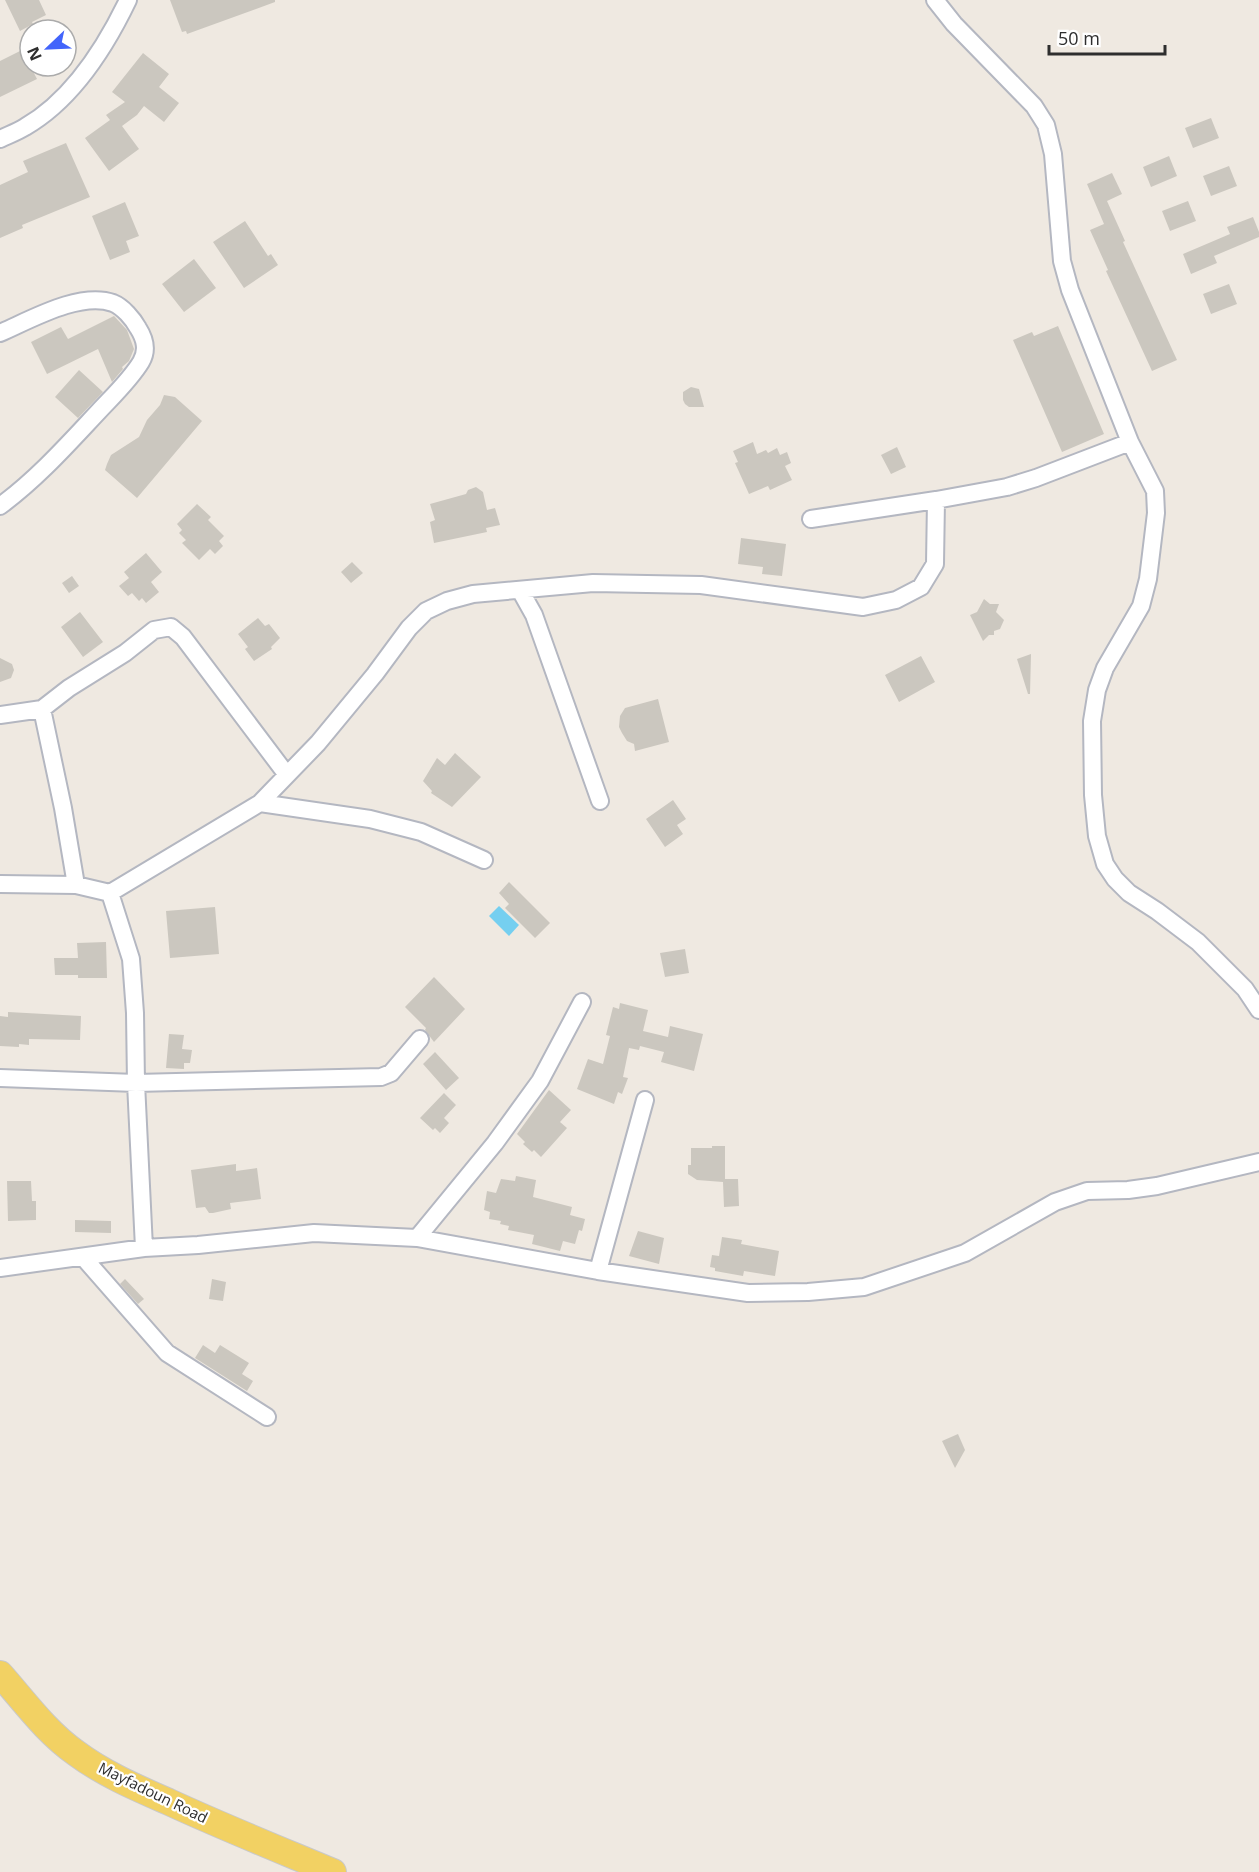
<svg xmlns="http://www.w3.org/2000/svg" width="1259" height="1872" viewBox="0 0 1259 1872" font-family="'Open Sans',sans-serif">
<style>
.water{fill:#75cff0}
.building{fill:#cbc7bf}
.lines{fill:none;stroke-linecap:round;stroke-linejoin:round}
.street-casing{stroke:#b4b7c1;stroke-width:20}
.primary-casing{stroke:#c9c9c9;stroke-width:28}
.street{stroke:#fff;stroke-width:16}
.primary{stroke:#f2d163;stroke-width:26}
.labels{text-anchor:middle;stroke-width:4.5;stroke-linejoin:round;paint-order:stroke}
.street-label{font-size:15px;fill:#2e2e2e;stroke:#fff}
</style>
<rect width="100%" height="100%" fill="#efe9e1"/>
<path class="water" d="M499,906l20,19 -10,11 -20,-20z"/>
<path class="building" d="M5,0h34l7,15 -14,7 1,2 -13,7z
M170,0h105v2l-88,32 -1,-3 -4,1z
M22,50l15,29 -37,18v-36z
M143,53l26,21 -10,13 20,16 -15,19 -20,-16 -7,9 -15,11 17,23 -30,22 -24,-33 25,-18 -4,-5 19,-13 -13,-10z
M1211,118l8,20 -26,10 -8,-20z
M66,143l24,54 -68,28 1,3 -23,10v-53l28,-13 -5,-11z
M1169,156l8,20 -26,11 -8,-20z
M1229,166l8,20 -26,10 -8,-20z
M1112,173l10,21 -15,7 18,40 -2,1 54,118 -25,11 -46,-100 2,-1 -18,-40 14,-6 -17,-40z
M1188,201l8,20 -26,10 -8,-20z
M125,202l14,34 -13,5 4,11 -20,8 -18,-44z
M1253,217l6,15v5l-45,19 3,7 -26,11 -8,-20 47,-20 -3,-7z
M245,221l23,35 3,-2 7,11 -34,23 -31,-46z
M194,259l22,29 -32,24 -22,-28z
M1229,284l8,20 -26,10 -8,-20z
M114,316l13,14 7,19 -5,12 -7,6 1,2 -11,13 -14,-33 -51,25 -16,-32 30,-15 7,12z
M1058,326l46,108 -42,18 -49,-112 19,-8 2,4z
M79,370l24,22 -25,26 -23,-21z
M691,387l8,2 5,18h-15l-4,-3 -2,-4v-8z
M164,395l11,2 27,24 -65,77 -32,-28 2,-6 4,-9 28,-18 8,-17 13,-15z
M753,442l4,12 9,-4 2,3 9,-5 3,7 7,-3 4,11 -6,3 7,14 -22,10 -2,-4 -19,8 -14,-31 3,-1 -5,-11z
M897,447l9,20 -15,7 -10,-19z
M476,487l7,5 4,18 8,-2 5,17 -14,3 1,4 -53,11 -4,-21 5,-2 -5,-16 36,-10 2,-4z
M197,504l14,13 -3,3 16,16 -5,5 4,5 -8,8 -5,-5 -11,11 -17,-17 4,-3 -7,-7 3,-3 -5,-6z
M741,538l45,6 -4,32 -20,-2 1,-7 -25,-3z
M146,553l16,19 -11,10 8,10 -13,11 -4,-5 -3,3 -7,-8 -4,3 -9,-10 10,-8 -5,-6z
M352,562l11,11 -12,10 -10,-11z
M72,576l7,10 -10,7 -7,-10z
M984,599l6,5h9l-3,8 8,8 -4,9 -6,2v4h-5l-6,6 -13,-26 7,-3z
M80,612l23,30 -20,15 -22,-30z
M258,618l7,8 4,-2 11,14 -9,9 1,2 -18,12 -9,-12 3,-2 -10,-13z
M1031,654l-1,40h-2l-11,-35z
M921,656l14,26 -36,20 -14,-27z
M0,658l12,6 2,6 -3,8 -11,4z
M658,699l11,43 -34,9 -1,-7 -7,-3 -5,-8 -3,-6 1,-11 5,-8z
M455,753l26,24 -29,30 -21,-14 1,-2 -9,-10 14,-23 8,7z
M673,800l13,19 -9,6 6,9 -18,13 -19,-28z
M509,882l41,41 -15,15 -30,-30 4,-4 -10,-11z
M215,907l4,47 -49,4 -4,-47z
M106,942l1,36h-29v-3h-23l-1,-17h24l-1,-15z
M685,949l4,24 -24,4 -5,-24z
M434,977l31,32 -31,33 -9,-12 1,-2 -21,-21z
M620,1003l28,7 -5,21 25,6 2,-11 33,8 -9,37 -33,-9 3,-10 -24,-6 -1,4 -10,-2 -6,29 5,1 -6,16 -4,-2 -4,12 -37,-15 11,-30 15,5 7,-28 -4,-1 7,-28 6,2z
M8,1012l73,4 -1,24 -51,-1v6l-10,-1v3l-19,-1v-30l8,1z
M169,1034l15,1 -2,14 10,1 -2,13h-6v6l-18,-1z
M435,1052l24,26 -13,12 -23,-26z
M549,1090l22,20 -11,12 7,6 -26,29 -7,-7 -2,2 -9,-8 2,-2 -8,-8z
M444,1093l12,12 -12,13 5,5 -9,10 -5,-5 -2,2 -13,-12z
M712,1146h13v33h13l1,27 -15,1 -1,-25 -26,-2 -9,-6v-9h3v-17h21z
M236,1164v7l21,-3 4,31 -31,4 1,6 -18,4h-4l-4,-6 -9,1 -5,-38z
M516,1176l20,4 -3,17 39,10 -2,8 15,4 -3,12 -3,-1 -4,14 -12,-3 -3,10 -28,-7 2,-9 -26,-5 1,-4 -9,-2 1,-3 -12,-2 1,-7 -6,-2 3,-19 9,2 5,-14 14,2z
M7,1181h24l1,20h4v19l-28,1z
M75,1220l36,1v12l-36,-1z
M638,1231l26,7 -5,26 -30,-8z
M722,1237l20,3 -1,4 38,7 -4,25 -31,-5 -1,5 -28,-5v-3l-5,-1 2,-12 7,1z
M125,1279l19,20 -6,5 -18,-20z
M212,1279l14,3 -3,19 -14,-2z
M203,1345l12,8 5,-8 29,18 -7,11 11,7 -6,10 -52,-33z
M958,1434l7,16 -10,18 -13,-27z"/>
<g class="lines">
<g class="street-casing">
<path id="street" d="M935,0l19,24 80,82 12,19 7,29 9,107 8,29 60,152 25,49 1,22 -8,66 -7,27 -36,62 -8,22 -5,31 1,74 4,41 8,28 10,15 14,14 28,18 41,31 47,47 14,21
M0,139c8,-4 17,-7 25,-12 47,-27 80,-79 103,-127
M0,333c30,-13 80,-42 113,-30 10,4 20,16 25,25 7,11 10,22 3,34 -11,18 -28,34 -42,49 -31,33 -62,68 -99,95
M811,519l125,-19
M520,590l14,25 66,186
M42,709l27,-21 56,-35 29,-23 17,-3 12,10 104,138
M0,715l42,-6 21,99 13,77
M260,803l58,-60 57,-69 34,-46 17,-17 21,-10 26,-7 120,-11 108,2 162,22 33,-7 25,-13 14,-23 1,-64 71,-13 29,-9 94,-36
M0,884l76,1 34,8 150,-90 110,16 51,13 63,28
M110,893l21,66 4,54 1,70 8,165
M0,1078l136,5 245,-6 10,-4 29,-34
M417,1238l181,33 150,22 60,-1 56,-5 101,-34 90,-51 32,-11 41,-1 29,-4 102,-24
M83,1257l84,96 100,64
M0,1268l144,-20 54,-3 116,-12 103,5 78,-95 45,-62 42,-79
M598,1271l47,-171"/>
</g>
<g class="primary-casing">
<path id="primary" d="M0,1674c24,27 46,58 76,79 28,21 61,35 93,49 54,25 109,47 164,70"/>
</g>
<use href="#street" class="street"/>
<use href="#primary" class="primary"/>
</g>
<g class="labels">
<g class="street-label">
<text transform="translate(153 1793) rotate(26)" y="5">Mayfadoun Road</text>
</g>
</g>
<g transform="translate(48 48) rotate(247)"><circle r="28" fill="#ffffff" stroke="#ababab" stroke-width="1.5"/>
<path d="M0-4.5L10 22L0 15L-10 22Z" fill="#4264fb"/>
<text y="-9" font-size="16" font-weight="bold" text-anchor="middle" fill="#2e2e2e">N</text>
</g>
<path d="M1049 45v9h116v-9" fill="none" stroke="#2e2e2e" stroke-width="3"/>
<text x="1058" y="45" font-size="18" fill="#2e2e2e" stroke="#ffffff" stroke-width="4.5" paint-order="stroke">50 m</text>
</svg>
